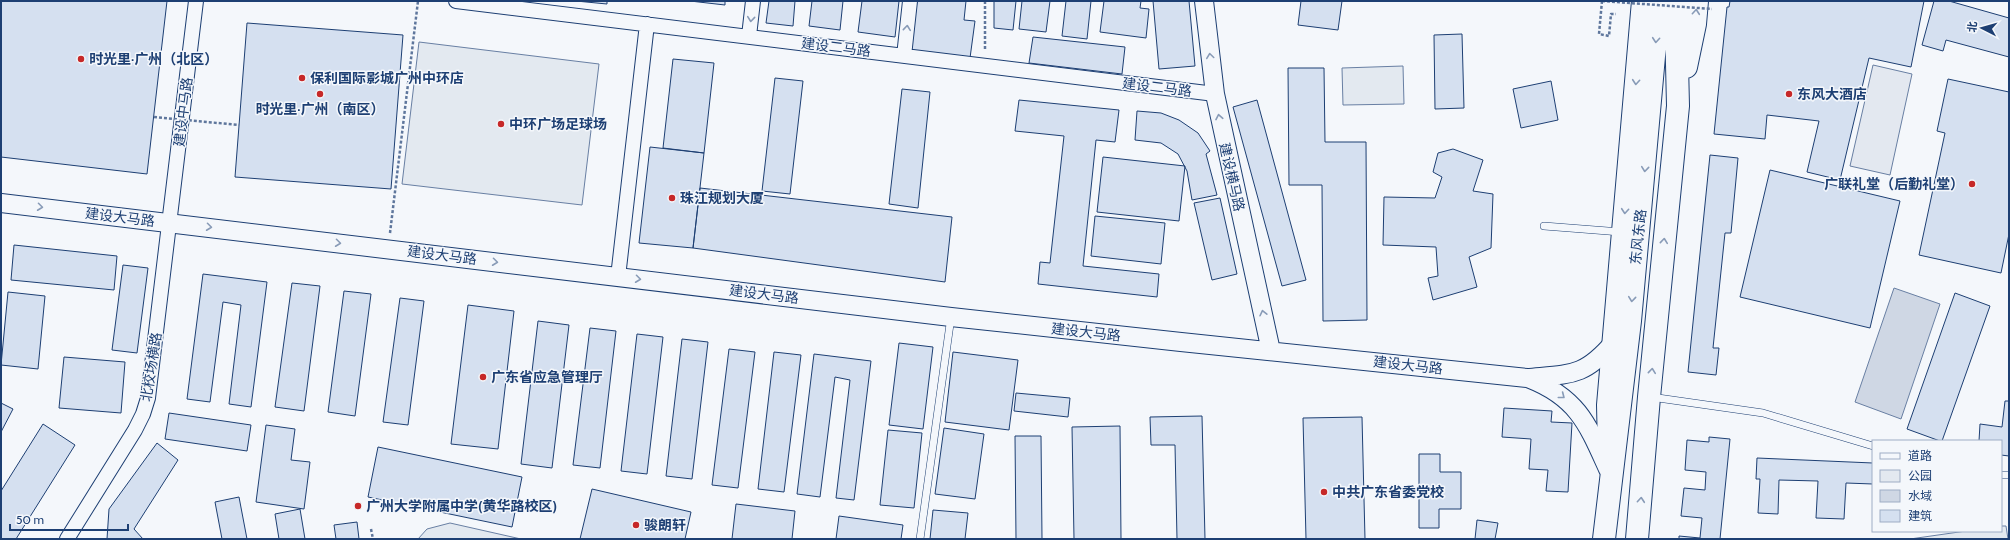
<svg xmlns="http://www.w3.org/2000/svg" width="2010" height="540" viewBox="0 0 2010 540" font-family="Cabin,'Noto Sans SC',sans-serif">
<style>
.green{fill:#e3e9f0;stroke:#687fa3}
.parking{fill:#e3e8f0;stroke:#687fa3}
.water{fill:#cfd7e4;stroke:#687fa3}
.building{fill:#d5e0f0;stroke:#1d3f73}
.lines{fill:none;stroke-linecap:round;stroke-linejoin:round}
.service-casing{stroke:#1d3f73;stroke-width:8}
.minor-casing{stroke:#1d3f73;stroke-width:16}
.tertiary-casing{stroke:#1d3f73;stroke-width:20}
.primary-casing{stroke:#1d3f73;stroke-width:24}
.trunk-casing{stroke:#1d3f73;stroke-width:24}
.path{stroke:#5e769c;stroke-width:2.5;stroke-dasharray:3 2;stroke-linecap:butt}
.service{stroke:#f4f7fb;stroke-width:7}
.minor{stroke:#f4f7fb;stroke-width:14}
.tertiary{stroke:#f4f7fb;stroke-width:18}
.primary{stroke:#f4f7fb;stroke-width:22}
.trunk{stroke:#f4f7fb;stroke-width:22}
.path-bridge{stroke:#5e769c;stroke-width:2.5;stroke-dasharray:3 2;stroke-linecap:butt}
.oneway{stroke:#889bb7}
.poi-dot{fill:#c62828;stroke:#f4f7fb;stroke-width:1.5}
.labels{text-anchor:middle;stroke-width:3;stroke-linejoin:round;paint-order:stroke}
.street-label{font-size:14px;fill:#1d3f73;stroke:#f4f7fb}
.poi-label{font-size:14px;font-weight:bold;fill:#1d3f73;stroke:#f4f7fb;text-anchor:start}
</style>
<rect width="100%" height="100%" fill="#f4f7fb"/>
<path class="green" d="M419,42l180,22 -17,141 -180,-21z
M1403,66l1,38 -61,1 -1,-37z
M450,523l71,16h-103l9,-10z
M2001,526h5l2,13h-98l56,-8h35z"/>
<path class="parking" d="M1873,65l39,9 -22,101 -40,-9z"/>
<path class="water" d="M1894,288l46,16 -39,115 -46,-17z"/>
<path class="building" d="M1,1h166l-20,173 -146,-17z
M576,1h31v3z
M690,1h35v4z
M769,1h26l-2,25 -27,-3z
M812,1h31l-3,29 -31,-4z
M862,1h37l-4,36 -37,-5z
M917,1h49l-2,19 11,1 -5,37 -59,-7z
M994,1h22l-3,29 -19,-2z
M1022,1h28l-4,31 -27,-3z
M1066,1h25l-4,38 -25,-3z
M1104,1h37l-1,7 9,1 -3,29 -46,-6z
M1153,1h36l6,65 -36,3z
M1301,1h41l-4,29 -40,-5z
M1730,1h194l-13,66 -42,-9 -29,122 -33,-8 12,-51 -52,-6 -2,24 -51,-5 13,-127h2z
M1934,1h15l60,17v39l-63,-17 -3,11 -21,-6z
M247,23l156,12 -12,154 -156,-12z
M1462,34l2,74 -29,1 -1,-74z
M1033,37l92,10 -3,27 -93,-11z
M673,59l41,4 -10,90 -41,-5z
M1288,68h36l1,74h41l1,178 -44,1 -1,-136h-33z
M775,78l28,3 -13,113 -28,-3z
M1948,79l61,13v142l-8,39 -82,-18 26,-122 -8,-2z
M1551,81l7,39 -37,8 -8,-39z
M902,89l28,3 -12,116 -29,-4z
M1019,100l100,10 -4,32 -19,-2 -13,126 76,8 -2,23 -119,-13 2,-22 10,1 14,-127 -49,-5z
M1257,100l49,180 -24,6 -49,-179z
M1137,111l24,2 18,7 19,13 12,18 -4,3 11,41 -25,5 -5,-29 -9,-17 -17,-11 -26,-3z
M650,147l54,6 -11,95 -54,-5z
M1453,149l30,11 -10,31 20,3 -2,54 -22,9 8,30 -44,13 -5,-22 10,-2 -2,-29 -53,-2 1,-48 51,1 7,-21 -9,-5 5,-19z
M1710,155l28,3 -7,75h-6l-12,115h6l-3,27 -28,-3z
M1103,157l82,9 -6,55 -82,-9z
M1770,170l130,31 -30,127 -130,-31z
M700,188l252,29 -7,65 -252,-34z
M1220,198l17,76 -25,6 -18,-77z
M1095,216l70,7 -4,41 -70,-8z
M14,245l103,11 -3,34 -103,-10z
M123,265l25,3 -11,85 -25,-3z
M203,274l64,8 -16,125 -22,-3 12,-99 -18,-3 -13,100 -23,-3z
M292,283l28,3 -16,125 -29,-4z
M344,291l27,3 -16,122 -27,-4z
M8,292l37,4 -7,73 -37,-4z
M1955,293l35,13 -48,135h-2l-33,-12z
M400,298l24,3 -16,124 -25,-3z
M468,305l46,6 -16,138 -47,-5z
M538,321l31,4 -17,143 -31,-4z
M590,328l26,3 -16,137 -27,-3z
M637,334l26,3 -16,137 -26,-3z
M682,339l26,3 -16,137 -26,-3z
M899,343l34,4 -10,82 -34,-4z
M729,349l26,3 -17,136 -26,-3z
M774,352l27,3 -17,137 -26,-3z
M953,352l65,8 -9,70 -64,-8z
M814,354l57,7 -17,139 -18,-2 14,-118 -15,-3 -15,120 -23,-3z
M64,357l61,5 -4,51 -62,-5z
M1016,393l54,5 -2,19 -54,-6z
M2005,401h4v55l-8,-1v-14h-22l1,-17 22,3z
M1,403l12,6 -12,23z
M1504,408l48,3 -1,11 21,1 -4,69 -22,-1 2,-21 -19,-1 2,-30 -29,-2z
M169,413l82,12 -4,26 -82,-12z
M1202,416l3,123h-28l-2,-94h-24l-1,-28z
M1362,417l3,122h-59l-3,-121z
M43,424l32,21 -59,94h-15v-48z
M266,425l29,4 -4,31 19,2 -6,47 -48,-7z
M1120,426l1,113h-47l-2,-112z
M944,428l40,6 -9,65 -40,-5z
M888,430l34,3 -8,75 -34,-3z
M1015,436h26l1,103h-26z
M1709,437l21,2 -10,100h-41v-3l21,2 2,-20 -21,-2 3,-28 21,2 1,-18 -21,-2 2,-30 22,2z
M157,443l21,17 -44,69 9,10h-36l2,-30z
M378,447l144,30 -10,50 -144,-30z
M1419,454h21v18h21v37h-22v19h-20z
M1757,458l116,5v21l-27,-1 -2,36 -28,-1 2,-37 -39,-1 -1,34 -20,-1 2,-34h-4z
M592,489l99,23 -6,27h-105z
M239,497l8,42h-25l-7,-37z
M736,504l59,7 -3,28h-60z
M300,509l5,30h-26l-4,-25z
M933,510l35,3 -3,26h-35z
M839,516l64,9 -2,14h-65z
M1477,520l21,3 -3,16h-20z
M357,522l2,17h-23l-2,-14z"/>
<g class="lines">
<g class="service-casing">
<path id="service" d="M1544,226l77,6
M1651,397l112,16 110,33
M2001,475h8
M920,539l31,-222"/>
</g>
<g class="minor-casing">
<path id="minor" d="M456,1l759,93
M749,36l4,-35
M904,56l6,-55
M618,277l29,-253
M67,539l68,-109 8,-16 5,-16 48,-397"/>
</g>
<g class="tertiary-casing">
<path id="tertiary" d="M1204,1l11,93 56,257
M1,203l950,114 230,25 346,36c44,-4 57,-1 87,-36
M1530,379c48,19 58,46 78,90"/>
</g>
<g class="primary-casing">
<path id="primary" d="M1609,448l-1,-43 35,-404"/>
</g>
<g class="trunk-casing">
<path id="trunk" d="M1686,67l9,-43 2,-23
M1604,539l26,-218 29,-320
M1637,539l12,-142 29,-291 -2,-84 2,-21"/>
</g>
<path class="path" d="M985,1v50
M1602,1l-3,33 10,2 2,-22h5
M390,233l28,-232
M371,529l2,10"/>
<use href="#service" class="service"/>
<use href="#minor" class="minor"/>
<use href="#tertiary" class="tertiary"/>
<use href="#primary" class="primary"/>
<use href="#trunk" class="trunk"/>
<path class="path-bridge" d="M1602,1l110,8
M154,117l85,8"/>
</g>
<defs><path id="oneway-chevron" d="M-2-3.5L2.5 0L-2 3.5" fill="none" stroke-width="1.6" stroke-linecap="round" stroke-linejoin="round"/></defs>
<g class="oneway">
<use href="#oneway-chevron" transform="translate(1696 12) rotate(-85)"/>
<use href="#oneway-chevron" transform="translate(751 19) rotate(96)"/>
<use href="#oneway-chevron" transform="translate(907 28) rotate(-84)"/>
<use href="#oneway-chevron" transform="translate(1656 40) rotate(95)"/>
<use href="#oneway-chevron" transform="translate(1210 56) rotate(-98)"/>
<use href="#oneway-chevron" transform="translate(1636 82) rotate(95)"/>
<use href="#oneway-chevron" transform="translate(1219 117) rotate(-101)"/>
<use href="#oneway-chevron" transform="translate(1645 169) rotate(96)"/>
<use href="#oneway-chevron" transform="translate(40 207) rotate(7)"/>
<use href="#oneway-chevron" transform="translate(1625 211) rotate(95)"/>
<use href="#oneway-chevron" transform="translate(209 227) rotate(7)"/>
<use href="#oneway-chevron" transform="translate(1664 241) rotate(-84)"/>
<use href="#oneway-chevron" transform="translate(338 243) rotate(7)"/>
<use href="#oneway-chevron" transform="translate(495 262) rotate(7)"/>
<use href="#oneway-chevron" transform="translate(638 279) rotate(7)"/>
<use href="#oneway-chevron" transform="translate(1632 299) rotate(96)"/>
<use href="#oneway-chevron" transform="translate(1263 313) rotate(-103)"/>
<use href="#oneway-chevron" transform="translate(1652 371) rotate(-84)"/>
<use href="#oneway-chevron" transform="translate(1562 396) rotate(38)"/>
<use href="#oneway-chevron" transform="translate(1641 500) rotate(-85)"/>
</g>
<g class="poi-dot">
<circle cx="81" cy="59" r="4"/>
<circle cx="302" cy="78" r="4"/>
<circle cx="320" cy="94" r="4"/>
<circle cx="1789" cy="94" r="4"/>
<circle cx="501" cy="124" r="4"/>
<circle cx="1972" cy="184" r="4"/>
<circle cx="672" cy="198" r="4"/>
<circle cx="483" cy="377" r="4"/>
<circle cx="1324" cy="492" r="4"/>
<circle cx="358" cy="506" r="4"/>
<circle cx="636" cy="525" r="4"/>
</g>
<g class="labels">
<g class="street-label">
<text transform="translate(836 47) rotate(7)" y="5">建设二马路</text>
<text transform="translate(1157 87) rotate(7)" y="5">建设二马路</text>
<text transform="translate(183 112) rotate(-83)" y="5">建设中马路</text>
<text transform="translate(1232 177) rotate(77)" y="5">建设横马路</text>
<text transform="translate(120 217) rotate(7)" y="5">建设大马路</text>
<text transform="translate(1638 237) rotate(-84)" y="5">东风东路</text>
<text transform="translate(442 255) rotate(7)" y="5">建设大马路</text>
<text transform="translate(764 294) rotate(7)" y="5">建设大马路</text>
<text transform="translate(1086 332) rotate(6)" y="5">建设大马路</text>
<text transform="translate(1408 365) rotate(6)" y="5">建设大马路</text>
<text transform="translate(151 367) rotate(-81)" y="5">北校场横路</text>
</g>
<g class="poi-label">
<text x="89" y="64">时光里·广州（北区）</text>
<text x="310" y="83">保利国际影城广州中环店</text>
<text x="1797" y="99">东风大酒店</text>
<text x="320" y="114" text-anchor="middle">时光里·广州（南区）</text>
<text x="509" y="129">中环广场足球场</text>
<text x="1964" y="189" text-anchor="end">广联礼堂（后勤礼堂）</text>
<text x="680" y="203">珠江规划大厦</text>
<text x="491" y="382">广东省应急管理厅</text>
<text x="1332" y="497">中共广东省委党校</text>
<text x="366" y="511">广州大学附属中学(黄华路校区)</text>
<text x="644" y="530">骏朗轩</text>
</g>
</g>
<rect width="2010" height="540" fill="none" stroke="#1d3f73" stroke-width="4"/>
<rect x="1872" y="440" width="130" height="92" fill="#f4f7fb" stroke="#9eadc5"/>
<rect x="1880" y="453" width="20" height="6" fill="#f4f7fb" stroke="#9eadc5"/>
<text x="1908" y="460" font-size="12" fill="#1d3f73">道路</text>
<rect x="1880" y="470" width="20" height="12" fill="#e3e9f0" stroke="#9eadc5"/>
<text x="1908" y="480" font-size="12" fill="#1d3f73">公园</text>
<rect x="1880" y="490" width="20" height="12" fill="#cfd7e4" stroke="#9eadc5"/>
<text x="1908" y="500" font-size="12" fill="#1d3f73">水域</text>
<rect x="1880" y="510" width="20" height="12" fill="#d5e0f0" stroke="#9eadc5"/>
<text x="1908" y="520" font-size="12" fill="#1d3f73">建筑</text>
<g transform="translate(1982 28) rotate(276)" stroke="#f4f7fb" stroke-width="3" paint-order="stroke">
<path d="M0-3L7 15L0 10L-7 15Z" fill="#1d3f73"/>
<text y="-6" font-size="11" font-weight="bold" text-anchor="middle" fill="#1d3f73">北</text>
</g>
<path d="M10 524v6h118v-6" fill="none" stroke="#1d3f73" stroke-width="2"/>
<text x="16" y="524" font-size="12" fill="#1d3f73" stroke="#f4f7fb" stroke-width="3" paint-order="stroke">50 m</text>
</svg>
